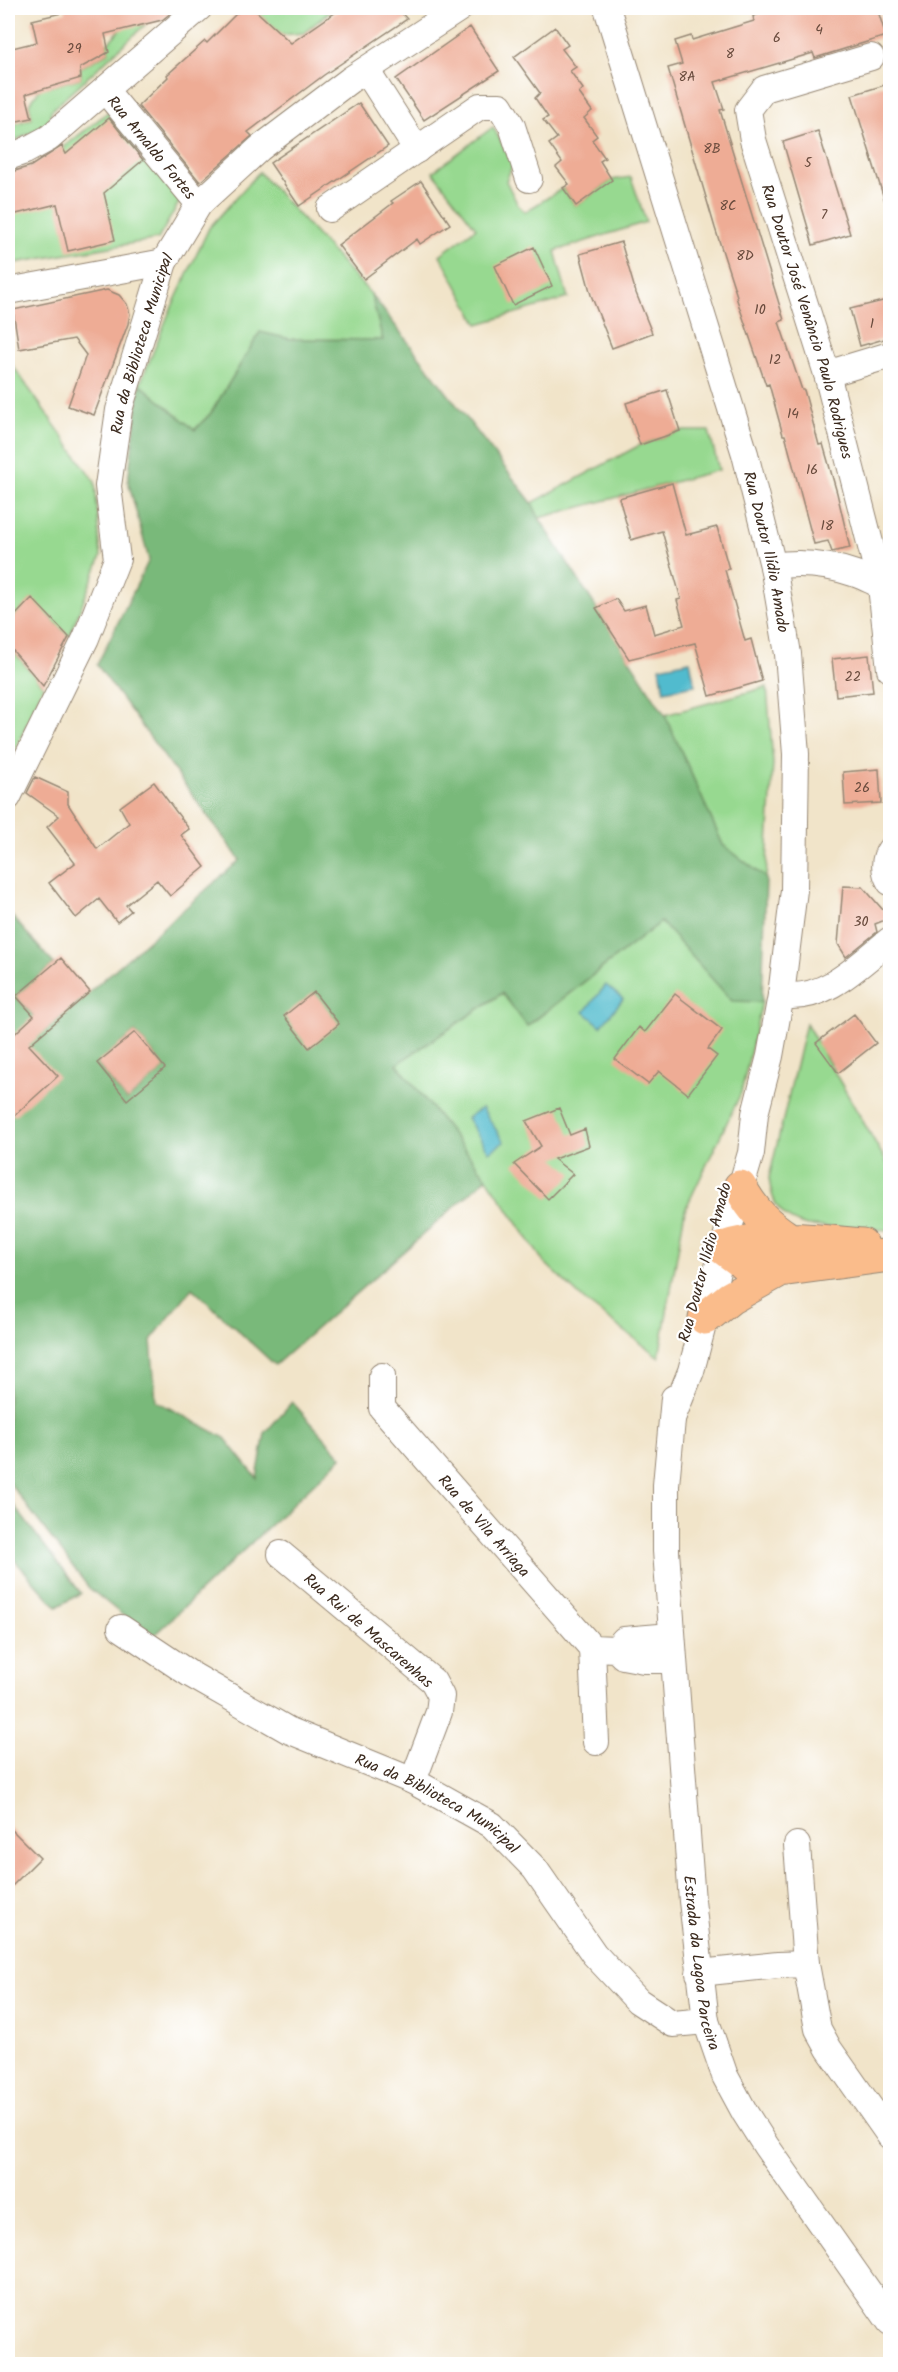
<svg xmlns="http://www.w3.org/2000/svg" width="898" height="2372" viewBox="0 0 898 2372" font-family="Kalam,sans-serif">
<style>
.green{fill:#97d990;stroke:#698257;stroke-width:1.5}
.forest{fill:#79b97a;stroke:#5a724c;stroke-width:1.5;fill-rule:evenodd}
.water{fill:#51bbce;stroke:#467276;stroke-width:1.5}
.building{fill:#eeac95}
.lines{fill:none;stroke-linecap:round;stroke-linejoin:round}
.minor-casing{stroke:#968774;stroke-width:28}
.major-casing{stroke:#968774;stroke-width:35}
.minor{stroke:#fff;stroke-width:26}
.major{stroke:#fabc8b;stroke-width:33}
.labels{text-anchor:middle;stroke-width:4.5;stroke-linejoin:round;paint-order:stroke}
.number-label{font-size:14px;fill:#684a3c}
.street-label{font-size:16px;fill:#3b2a1e;stroke:#fff}
</style>
<rect width="100%" height="100%" fill="#fff"/>
<filter id="ink" filterUnits="userSpaceOnUse"><feTurbulence type="fractalNoise" baseFrequency=".0167" numOctaves="2"/><feDisplacementMap in="SourceGraphic" scale="12" xChannelSelector="R" yChannelSelector="G"/><feConvolveMatrix kernelMatrix="1 2 1 2 8 2 1 2 1" color-interpolation-filters="sRGB"/></filter>
<filter id="wash" filterUnits="userSpaceOnUse"><feTurbulence type="fractalNoise" baseFrequency=".008" numOctaves="4" result="noise"/><feDisplacementMap in="SourceGraphic" scale="24" xChannelSelector="R" yChannelSelector="G"/><feGaussianBlur stdDeviation="1.35" result="paint"/><feColorMatrix in="noise" values="0 0 0 0 0 0 0 0 0 0 0 0 0 0 0 0 0 1.4 0 .05"/><feComposite in="paint" operator="in"/></filter>
<g filter="url(#wash)">
<rect width="100%" height="100%" fill="#f1e4c9"/>
<path class="green" d="M253,8h81l-30,25 -22,2z
M129,20l17,4 -95,87 -3,13 -40,20v-17l24,-9 -3,-14 18,-25 2,8 32,-9 -1,-10 29,-16 -2,-8z
M108,112l73,87 -23,40 -150,25v-93c32,1 75,-40 100,-59z
M493,127l20,37 -7,17 12,24 7,7 38,-24 13,18 36,-26 19,-3 15,45 -91,29 13,47 -90,26 -38,-69 36,-27 -43,-56z
M259,172l112,122 12,46 -93,-1 -30,-7 -49,81 -17,17 -54,-46 29,-71 40,-85z
M8,359l87,123 6,75 -32,80 -37,-38 -24,24z
M680,431h29l10,39 -180,48 -7,-15 108,-58z
M8,645l35,41 -35,81z
M767,687l6,76 -7,115 -43,-33 -58,-130z
M661,922l71,78 30,2 -21,91 -56,117 -26,147 -73,-55 -43,-41 -56,-83 -90,-114 106,-71 25,33z
M806,1023l84,145v62l-83,-4c-27,-7 -35,-22 -38,-48z"/>
<path class="forest" d="M371,294l161,209 7,15 126,197 58,130 43,33 -4,124 -30,-1 -71,-79 -134,104 -25,-33 -105,71 90,114 -212,187 -83,-77 -41,52 5,61 69,37 32,40 8,-45 27,-31 50,55 -191,181 -62,-50 -81,-107v-569l46,52 -38,32 30,34 194,-170 -143,-195 52,-105 -21,-79 12,-97 55,46 16,-17 49,-81 30,7 93,1zM135,1032l30,36 -38,32 -30,-36z
M8,1498l73,95 -24,14 -49,-54z"/>
<path class="water" d="M690,661l5,24 -31,6 -4,-24z
M606,985l17,14 -22,27 -17,-14z
M482,1108l22,34 -15,10 -22,-34z"/>
<g id="blocks">
<path class="building" d="M65,8h112l-15,12 -57,14 4,18 -29,16 1,10 -55,16 6,24 -24,5v-74l29,-7 -5,-22 34,-8z
M242,8h11l38,35 51,-35h55l10,11 -83,56 -76,57 4,4 -52,46 -62,-76 30,-29 -1,-2 38,-34 2,2z
M779,8h98l9,28 -71,22 -2,-5 -98,29 9,27 -4,1 64,210 -5,2 23,68h2l15,55 4,-1 14,49 13,55 -18,4 -4,-11 -14,3 -29,-109h-2l-14,-51 -3,1 -30,-88 1,-1 -22,-68 -47,-160 14,-4 -7,-23 16,-5 1,4 62,-19 -1,-5z
M470,27l29,44 -75,49 -28,-41z
M555,27l13,18 -6,4 14,18 -6,4 13,18 -4,4 13,18 -8,7 13,18 -5,4 13,18 -5,3 12,19 -36,26 -13,-18 6,-4 -13,-17 6,-5 -13,-18 8,-6 -14,-18 5,-3 -13,-19 5,-5 -26,-36z
M891,83v124l-4,1 -35,-113z
M359,103l29,43 -89,60 -29,-43z
M109,118l34,42 -39,33 11,47 -47,11 -11,-47 -49,12v-43l23,-7 31,-20 4,8z
M818,131l32,103 -37,11 -30,-103z
M421,181l29,43 -30,20 -3,-5 -53,40 -26,-34 55,-42 -2,-2z
M621,242l15,51 16,40 -40,15 -21,-53 -11,-41z
M534,247l18,39 -39,19 -18,-39z
M107,290l12,5 8,9 3,10 -2,10 -34,91 -26,-9 18,-51 -12,-16 -55,10 -6,-39z
M891,299v38l-31,9 -10,-37z
M667,390l13,41 -40,14 -14,-42z
M672,483l14,52 31,-8 12,42 -4,1 20,71 6,-2 11,42 -52,15 -15,-53 -66,16 -33,-51 20,-9 8,12 22,-6 8,29 30,-9 -7,-25 4,-1 -19,-68 -31,9 -12,-42z
M32,598l37,39 -26,49 -35,-41v-22z
M869,655l4,37 -37,4 -4,-37z
M879,769l2,34 -36,2 -2,-33z
M35,777l33,15v12l29,45 32,-26 -9,-16 34,-25 35,47 -8,6 24,32 -35,29 -13,-16 -31,25 5,6 -14,11 -18,-23 -23,19 -27,-35 26,-20 -28,-36 12,-11 -32,-23z
M843,886l20,1 27,31 -15,6 2,8 -31,25 -8,-13z
M61,958l29,34 -61,53 29,31 -44,40 -6,-8v-68l26,-24 -18,-20z
M314,992l25,32 -30,24 -25,-32z
M675,994l47,36 -14,19 9,7 -29,38 -29,-23 -11,13 -33,-25 24,-32 6,5z
M854,1014l22,29 -38,30 -22,-30z
M135,1032l30,36 -38,32 -30,-37z
M559,1108l11,27 15,-6 4,17 -35,13 19,15 -25,25 -34,-35 27,-18 -15,-25z
M8,1826l32,32 -32,32z"/>
</g>
</g>
<g filter="url(#ink)">
<use href="#blocks" fill-opacity="0" stroke="#968774" stroke-width="1.5"/>
<g class="lines">
<g class="minor-casing">
<g id="minor">
<path id="s1" d="M607,8l138,446 28,112 15,88 8,100 -2,136 -13,105 -11,61 -15,58 -4,39 -28,95 -32,123 -18,45"/>
<path id="s2" d="M871,57l-107,32 -16,21 5,30 74,234 54,212 9,83"/>
<path d="M366,70l51,80"/>
<path id="s3" d="M105,90l94,114"/>
<path d="M8,157l17,-6 24,-13 150,-130"/>
<path d="M330,209l150,-103h20l12,20 17,53"/>
<path d="M8,291l156,-29"/>
<path d="M827,374l63,-19"/>
<path d="M773,566c27,-4 57,-1 83,8 12,4 22,11 34,14"/>
<path id="s4" d="M8,797l78,-159 31,-79 -9,-73 11,-76 45,-148 35,-58 61,-56 90,-68 110,-72"/>
<path d="M890,850c-7,10 -6,22 0,32"/>
<path d="M781,995c43,8 79,-31 109,-55"/>
<path id="s5" d="M382,1376v32l210,240 24,1 7,7 21,4h29"/>
<path id="s6" d="M674,1398l-8,87v66l26,350 14,120 19,55 20,37 21,33 124,176"/>
<path d="M281,1554l152,127 8,15 -2,16 -26,69"/>
<path id="s7" d="M121,1628l69,46 98,56 125,51 79,44 43,44 59,85 44,47 35,23 33,-3"/>
<path d="M592,1648l4,94"/>
<path d="M616,1649l8,-9 47,-4"/>
<path d="M797,1845l9,119"/>
<path d="M699,1973l79,-8 28,-1 12,65 11,20 61,87"/>
</g>
</g>
<g class="major-casing">
<path id="major" d="M740,1187c14,25 26,37 49,52
M723,1248l19,14 16,6 22,2 110,-15
M723,1248c44,-15 93,-7 139,-3
M705,1318l25,-20 50,-28"/>
</g>
<use href="#minor" class="minor"/>
<use href="#major" class="major"/>
</g>
</g>
<g class="labels">
<g class="number-label">
<text x="819" y="34">4</text>
<text x="777" y="42">6</text>
<text x="74" y="53">29</text>
<text x="730" y="58">8</text>
<text x="687" y="81">8A</text>
<text x="712" y="153">8B</text>
<text x="808" y="167">5</text>
<text x="728" y="210">8C</text>
<text x="824" y="219">7</text>
<text x="745" y="260">8D</text>
<text x="760" y="314">10</text>
<text x="872" y="328">1</text>
<text x="775" y="364">12</text>
<text x="793" y="418">14</text>
<text x="812" y="474">16</text>
<text x="827" y="530">18</text>
<text x="853" y="681">22</text>
<text x="862" y="792">26</text>
<text x="861" y="926">30</text>
</g>
<g class="street-label">
<text dy="6" stroke="none"><textPath href="#s3" startOffset="74">Rua Arnaldo Fortes</textPath></text>
<text dy="6" stroke="none"><textPath href="#s2" startOffset="358">Rua Doutor José Venâncio Paulo Rodrigues</textPath></text>
<text dy="6" stroke="none"><textPath href="#s4" startOffset="482">Rua da Biblioteca Municipal</textPath></text>
<text dy="6" stroke="none"><textPath href="#s1" startOffset="567">Rua Doutor Ilídio Amado</textPath></text>
<text transform="translate(704 1262) rotate(-75)" y="6">Rua Doutor Ilídio Amado</text>
<text dy="6" stroke="none"><textPath href="#s5" startOffset="188">Rua de Vila Arriaga</textPath></text>
<text transform="translate(369 1630) rotate(41)" y="6">Rua Rui de Mascarenhas</text>
<text dy="6" stroke="none"><textPath href="#s7" startOffset="363">Rua da Biblioteca Municipal</textPath></text>
<text dy="6" stroke="none"><textPath href="#s6" startOffset="567">Estrada da Lagoa Parceira</textPath></text>
</g>
</g>
<rect width="898" height="2372" fill="none" stroke="#fff" stroke-width="30"/>
</svg>
